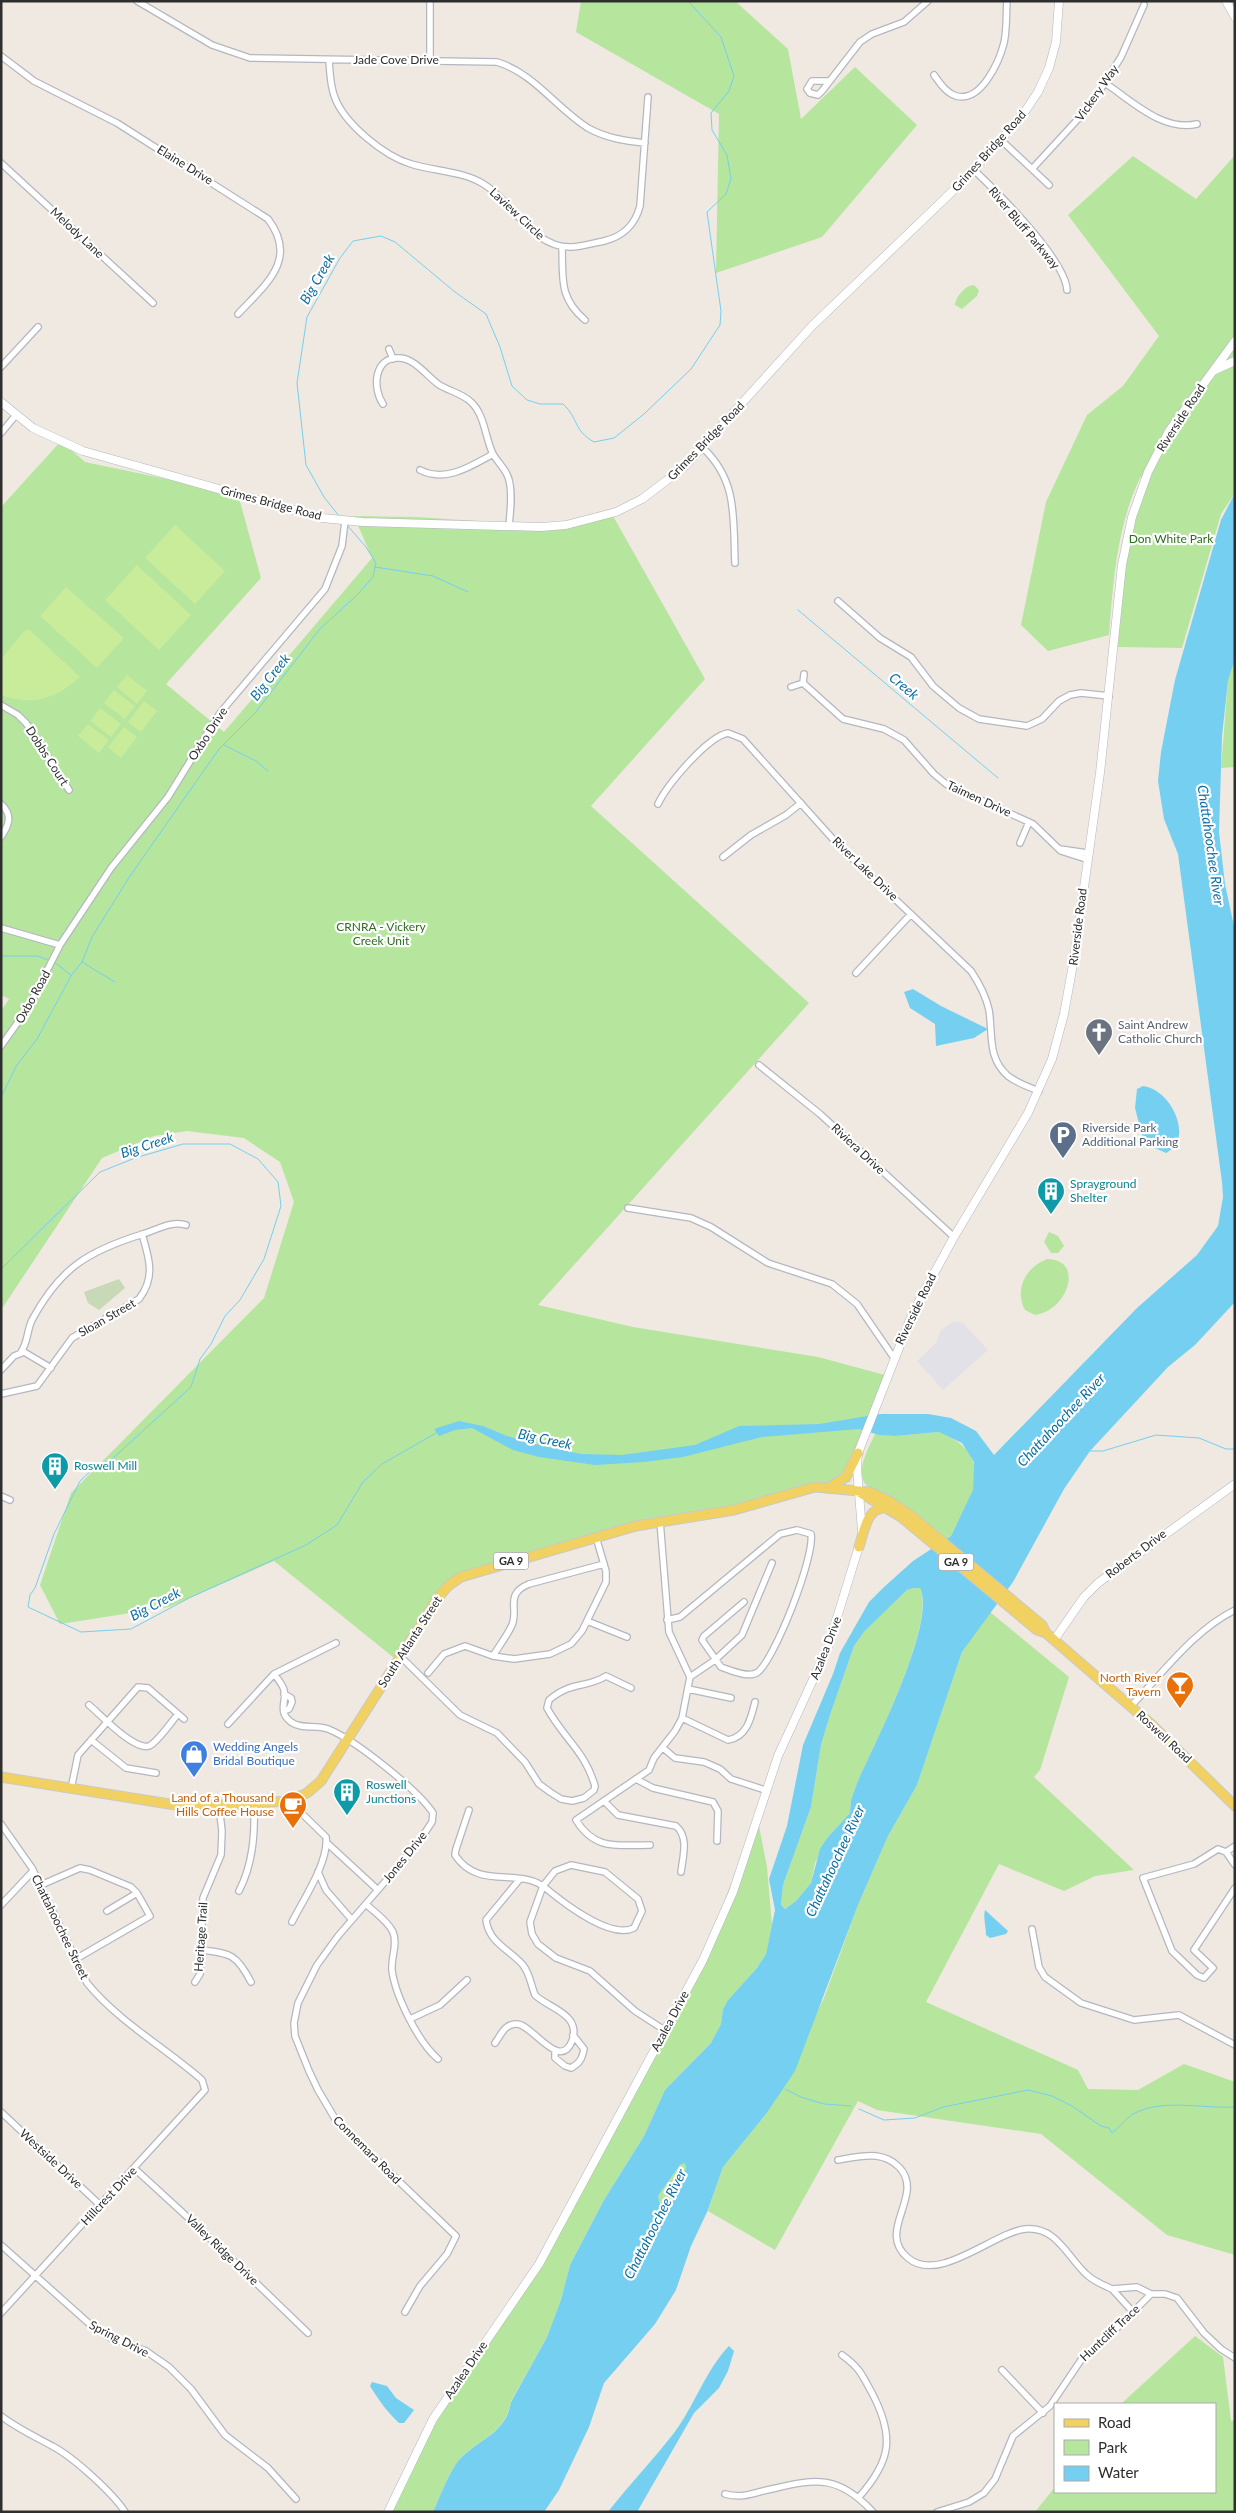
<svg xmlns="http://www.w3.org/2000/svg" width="1236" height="2513" viewBox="0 0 1236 2513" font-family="Lato,sans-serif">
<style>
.industrial{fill:#e3e1e8}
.green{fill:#b6e59e}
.cemetery{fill:#c8d9b8}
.pitch{fill:#c9ec9a}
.water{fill:#75cff0;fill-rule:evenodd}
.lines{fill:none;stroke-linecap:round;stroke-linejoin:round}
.stream{stroke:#75cff0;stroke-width:1}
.street-casing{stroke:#b4b7c1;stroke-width:8}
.secondary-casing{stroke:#b4b7c1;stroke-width:9}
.primary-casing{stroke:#c9c9c9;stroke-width:11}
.street{stroke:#fff;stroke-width:5.5}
.secondary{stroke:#fff;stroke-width:8}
.primary{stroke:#f2d163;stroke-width:9}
.labels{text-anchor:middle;stroke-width:4.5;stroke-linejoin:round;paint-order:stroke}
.shield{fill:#fff;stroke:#6d6d6d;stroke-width:1}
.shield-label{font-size:11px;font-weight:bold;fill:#2e2e2e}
.street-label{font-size:12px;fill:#2e2e2e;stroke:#fff}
.park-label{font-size:12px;fill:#2c6e1b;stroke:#fff}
.worship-label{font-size:12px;fill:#5b616d;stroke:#fff;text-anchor:start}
.service-label{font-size:12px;fill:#4e5e75;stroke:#fff;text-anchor:start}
.culture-label{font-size:12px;fill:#0d838f;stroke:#fff;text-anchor:start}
.food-label{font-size:12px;fill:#c56008;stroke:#fff;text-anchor:end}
.shop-label{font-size:12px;fill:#366cbe;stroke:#fff;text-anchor:start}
.water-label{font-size:14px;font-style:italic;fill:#0d6fa3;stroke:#fff}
</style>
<rect width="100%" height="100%" fill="#efe9e1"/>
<path class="industrial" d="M954,1321l9,2 25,27 -45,40 -26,-29 19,-18 5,-13z"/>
<path class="green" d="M581,1h154l53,48 13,70 54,-52 62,58 -95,112 -106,36 3,-159 -143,-82z
M1235,155v338l-14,21 -39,134 -64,-1 4,-82 23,-86 -4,-3c-24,48 -28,106 -32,159l-61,16 -27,-26 25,-123 41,-87 36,-29 36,-50 -91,-121 65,-59 63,43z
M974,285l5,5 -2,6 -15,13 -7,-4c1,-9 11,-20 19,-20z
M61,441l24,21 153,32 23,84 -95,106 58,48 148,-174 -18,-42 63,1 148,10 48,-11 92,163 -114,127 218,197 -271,302 95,22 185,30 67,18 -28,71 -7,36 -23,3 -335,80 -29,10 -20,18 -45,68 -124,-100 -105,46 -109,17 -20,-39 31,-92 193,-195 30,-96 -14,-40 -36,-24 -57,-7 -33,5 -52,22 -101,152v-299l8,-12 -8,-4v-488z
M1235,659v108l-14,1 7,-87z
M1049,1232l9,4 6,10 -6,7h-7l-7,-11z
M1047,1259c38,0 21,52 -12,56l-10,-5c-11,-21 1,-43 22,-51z
M939,1432c26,10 43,28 34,59 -5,16 -16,30 -22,45l-6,4c-18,-16 -37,-33 -58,-45 -7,-4 -20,-6 -23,-13 -7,-15 5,-35 11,-48l20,2z
M914,1588h6c16,35 -46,158 -63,195l-6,17 -1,13 -22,24 -13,26 -4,20 -15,18 -11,8 -4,-4 2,-20 28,-78 10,-62 9,-30 24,-69 10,-14 43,-42z
M990,1612l79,65 -29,93 -6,7 100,93 -39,6 -31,15 -65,-27 -73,138 152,68 10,19 50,1 46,-26 51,18v173l-68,-20 -126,-101 -164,-24 -19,-9 -83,149 -67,-39 15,-44 43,-53 58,-116 34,-93 30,-69 29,-51 45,-133z
M757,1816l10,51 5,58 -6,29 -9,14 -29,32 -5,9 -2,15 -10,19 -46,47 -21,46 -40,64 -34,65 -9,35 -14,37 -36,64c-5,33 -33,38 -52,59 -10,12 -19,37 -26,52h-43l37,-75 77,-123 61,-103 142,-265z
M684,2162l2,4 -2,10 -22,47 -4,2 -3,-4 4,-16 -1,-9 22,-31z
M1195,2336l28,21 8,64 4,-1v92h-200l20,-25v5h160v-88h-94z"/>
<path class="cemetery" d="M119,1279l6,9 -26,22 -11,-7 -4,-11z"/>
<path class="pitch" d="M175,525l50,46 -30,33 -50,-46z
M137,565l54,50 -32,35 -54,-50z
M66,587l58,51 -27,30 -57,-52z
M25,630h5l50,47c-23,21 -48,30 -79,18v-36z
M127,675l20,16 -10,13 -20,-17z
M114,690l21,16 -10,13 -21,-16z
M144,701l13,10 -16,21 -13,-10z
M100,708l21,16 -10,13 -21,-16z
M88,724l21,16 -10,13 -21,-17z
M124,727l13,10 -16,21 -13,-11z"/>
<path class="water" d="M1235,493v166l-7,22 -6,55 -3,96 6,52 10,47v371l-40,43 -27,22 -78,84 -26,38 -51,93 -51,70 -45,133 -29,51 -30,69 -63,166 -29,43 -43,53 -15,43 -17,36 -15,44 -21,34 -51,59 -15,44 -30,63 -15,22h-111c7,-15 16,-40 26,-52 19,-21 47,-26 52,-58l36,-65 14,-37 9,-35 34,-65 40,-64 21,-46 46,-47 10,-19 2,-15 5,-9 29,-32 9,-14 9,-44 -6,-31 18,-53 16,-81 30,-71 7,-21 29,-51 14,-14 30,-27 38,-25 22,-46 1,-20v-8l-12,-19 -23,-11 -44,4 -16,-1 -20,-6 -97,8 -79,20 -39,5 -49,3 -56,-8 -26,-7 -41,-22 -17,2 -16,6 -5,-7 25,-8 24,5 24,10 36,10 38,8 41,1 73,-10 44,-19 80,-2 61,-10h48l23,4 25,13 18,24 143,-147 60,-53 21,-29 5,-29 -1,-15 -44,-328 -14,-35 -6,-38 3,-29 14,-72 46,-160zM914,1588h6c17,34 -46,158 -63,195l-6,17 -1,13 -22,24 -8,12 -9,34 -15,18 -11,8 -4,-4 2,-20 28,-78 10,-62 9,-30 24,-69 10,-14 43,-42zM684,2163l2,3 -2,10 -22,46 -4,3 -3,-4 5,-15 -2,-10 22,-31z
M913,989l28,17 47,23 -14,9 -38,8 -1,-22 -25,-16 -6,-16z
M1143,1086c28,3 52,53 23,67l-22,-10 -9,-35 2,-19z
M985,1910l23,21 -2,3 -16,4 -4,-3c0,-9 -3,-17 -1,-25z
M729,2346l5,5 -6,20 -9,17 -25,25 -57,99h-29c21,-27 45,-52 66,-79 21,-28 31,-62 55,-87z
M372,2382l15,4 9,12 18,12 -10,13h-5c-12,-11 -20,-23 -29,-37z"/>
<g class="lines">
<path class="stream" d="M339,516l-15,-19 -18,-32 -9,-82 10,-66 33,-59 13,-17 28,-5 14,6 60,50 31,22 14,33 12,39 15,14 13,4h23c16,15 10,26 31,38l20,-4 30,-24 47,-45 29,-44 1,-14 -14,-99 19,-18 5,-15 -4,-24 -15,-25 -1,-17 18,-22 5,-15 -13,-39 -33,-36
M375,567l58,9 35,16
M798,610l200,168
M224,745l32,16 12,10
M1,956h36l14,5
M54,962l17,13
M82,962l33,20
M1,1097l16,-32 20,-26 34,-63 11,-14 10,-25 38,-61 89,-127 36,-36 64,-83 39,-36 15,-17 3,-14 -10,-16 -19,-22
M1,1269l99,-97 35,-14 48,-14h47l28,15 20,23 3,24 -17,53 -24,41 -15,16 -14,28 -11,15 -9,28 -79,72 -18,9 -14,13 -26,53 -19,54 -5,7 -2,12 53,25 50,-3 58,-31 117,-53 31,-20 26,-43 19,-18 54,-31
M1090,1451h13l53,-16 43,3 27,11h9
M785,2089l16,8 23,7 27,2
M859,2109l25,11 31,-2 28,-11 85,-17 24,6 20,10 29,20 8,2 3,5c8,-6 13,-14 21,-19 29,-16 70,-5 102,-7"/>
<g class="street-casing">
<path id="street" d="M137,1l75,44 38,13 247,4c37,11 59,46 91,66 18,10 37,13 57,15
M1,56l33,25 83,42 151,96c31,41 -3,66 -30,95
M329,60c1,13 1,26 6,38 10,26 49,58 76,66 23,7 48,7 69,18 32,17 51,66 91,65 11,0 22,-4 33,-6 20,-5 31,-16 36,-35l8,-109
M430,60v-59
M934,75c6,8 12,18 22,21 25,7 43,-34 48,-53 3,-14 2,-28 3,-42
M829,81h-17l-5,8 3,4 8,2 4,-4 38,-49 12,-8 32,-12 24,-21
M1105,83c27,18 58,49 92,41
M1001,140l48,45
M1,163l152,140
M1032,169l58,-63 31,-49 23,-52
M974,170c23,22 91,89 93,120
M562,247c1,32 -3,51 23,73
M389,349l4,10
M1,367l37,-40
M383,404c-11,-16 -9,-48 17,-46 15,1 26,17 38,26 10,7 24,9 33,18 14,13 14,36 22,52 5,9 14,16 16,26 4,15 1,32 0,46
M1,433l15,-18
M703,448c35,33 30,70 32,115
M420,470c26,13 51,-4 73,-16
M838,601l42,37 31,19 22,29 26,22 20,11 48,7 15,-7 17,-18 11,-6 11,-2 28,3
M803,683l40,36 41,10 20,11 30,34 12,10 87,40 28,27 25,8
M791,687l12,-4 1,-9
M1,705l17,10 8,8 43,67
M1,804c12,11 8,21 0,33
M658,804c9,-19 49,-67 70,-71l15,6 98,109 130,123c8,12 15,25 18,39 4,24 -2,48 19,66 9,7 20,11 31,15
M1020,843l9,-21
M1060,849l27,4
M723,857l28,-22 35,-20 15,-12
M1,928l59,17
M856,973l55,-59
M1,1046l27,-38 32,-63 51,-77 57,-71 52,-84 105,-124 17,-43 3,-25
M759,1065l61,49 134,123
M628,1208l63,10 20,9 57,36 64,21 25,20 37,54
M21,1352c7,-10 6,-22 11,-32 28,-52 56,-69 111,-86 13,-4 30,-14 43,-9
M1,1370l13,-14 10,-4 27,16
M1,1394l36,-8 35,-48 67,-39c17,-22 10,-41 3,-65
M1,1496l9,4
M667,1620l13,-3 100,-83 17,-4 14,4c4,23 -36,124 -53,138 -9,7 -28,-2 -37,-5l-19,-27 2,-4 40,-34
M587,1621l40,16
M493,1656c6,-10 14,-20 19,-31 7,-16 -8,-31 17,-41l75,-20
M401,1657l59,58 37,18 28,29 14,22 11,8 11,7 11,2 12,-3 10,-8 1,-4c-10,-35 -31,-47 -48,-78l2,-8c22,-19 39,-12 57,-24l25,12
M428,1673l16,-19 21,-8 28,10 21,3 36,-5 21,-10 11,-13 24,-49v-11l-10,-34
M274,1674c4,5 9,11 10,16 3,13 -7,21 7,32 11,8 25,2 37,7 26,10 90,61 105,84l-1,9 -16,24 -78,90 -21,29 -19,38 -4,20 1,13 14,35 9,19 19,32 119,114 -9,18 -27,32 -15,26
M690,1677l25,-17 27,-25 30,-72
M688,1689l43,9
M89,1705c11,9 45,46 60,41 8,-3 23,-25 29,-32
M1131,1706c31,-32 63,-76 104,-96
M284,1711l5,-2 3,-7 -1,-4 -7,-4
M682,1718l46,22c19,-3 23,-22 27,-38
M228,1724l46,-50 62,-31
M91,1740l35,28 30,5
M663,1748l12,10 29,4 16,7 11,10 34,11
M636,1779l17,9 60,14 5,9 -1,30
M71,1789l7,-34 60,-68 10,1 36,31
M289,1801l37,36c3,25 -23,63 -34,85
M605,1802l13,13 58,11c13,11 7,30 5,46
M469,1810l-13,39 -1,6c23,35 61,13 88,31l-13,36 2,12 6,10 18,14 34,13 45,40 31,20
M1,1824l31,44 55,115c31,38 77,64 115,97l3,10 -204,223
M327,1843l51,47
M650,1845c-32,0 -55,6 -74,-25l73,-50 5,-12 21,-27 7,-13 8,-41 -21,-45 -9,-111
M1226,1852l9,-6
M571,1865l34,7 33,27 4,12 -8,17c-24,12 -73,-27 -91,-42l12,-15z
M1235,1865l-9,-13 -8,-3 -24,15 -51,14 29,73 25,24 7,3 9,-10 -19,-18 41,-62
M318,1872l8,18 26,30
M41,1885l39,-17 10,2 41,17 6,6 13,23 -76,44
M239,1891c14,-27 16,-57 15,-87
M366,1904c8,8 22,17 27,28 5,12 -2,25 -1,38 3,25 26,72 46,89
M1,1905l32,-34
M107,1911l30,-18
M1032,1929l7,38 6,10 36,26 53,17 45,-5 56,30
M201,1950c30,3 36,5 50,32
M195,1982l5,-8 3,-76 18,-43 1,-24 -3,-25
M410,2019l30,-14 27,-25
M495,2043c6,-8 10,-20 22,-19 15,0 43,48 55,17 10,-27 -24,-33 -37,-46 -4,-10 -5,-21 -12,-30 -14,-16 -34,-22 -37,-45l33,-40
M555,2051v7l10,8 6,2c9,-5 11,-9 13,-19l-11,-14
M1,2112l99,93
M838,2160c12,-2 25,-5 38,-4 9,1 17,5 23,11 27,28 -24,64 9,91 31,26 85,-25 117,-29 31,-3 42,27 61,45 7,7 17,11 26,15
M134,2168l61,56 113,109
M1,2245l92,82 18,11 35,13 23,16 22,22 34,46 43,33 28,31
M1133,2312l-21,-23 25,-2 14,7
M842,2355c18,13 20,20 30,38 23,44 19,68 -13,104
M1002,2370l41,43
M1,2416c17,13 35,21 53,31 20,11 59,46 71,65
M725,2494c14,4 24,1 38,-3 49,-11 72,-20 110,21
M937,2512l32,-10 15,-9 11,-14 18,-43 37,-30 31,-46 29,-25 41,-41h14l12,4 27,35 17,16 14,9"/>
</g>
<g class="secondary-casing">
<path id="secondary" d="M1226,1l9,16
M1215,370l20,-9
M1,402l32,26 50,23 239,67 41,4 178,5 25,-2 50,-13 26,-13 41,-31 129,-142 147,-141 63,-69 16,-24 11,-24 7,-26 3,-41
M862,1531l-5,-63 1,-15 55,-141 41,-75 74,-124 24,-54 12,-45 10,-55 26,-186 22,-208 10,-48 16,-45 21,-41 66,-90
M1054,1640l30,-43 14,-14 137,-99
M388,2512l45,-93 106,-155 164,-304 30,-68 45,-136 50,-109 32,-104"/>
</g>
<g class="primary-casing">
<path id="primary" d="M831,1486l15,-9 12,-24
M859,1492l42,25 136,113 9,3
M859,1547c5,-15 8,-41 27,-39
M1,1777l187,30 101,-6 18,-8 14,-12 116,-182 11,-13 13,-9 175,-51 98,-16 81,-23 55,5 19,9 20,13 133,111 4,8 106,92 83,81"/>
</g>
<use href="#street" class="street"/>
<use href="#secondary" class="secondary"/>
<use href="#primary" class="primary"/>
</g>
<defs>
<g id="church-pin" transform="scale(1.4375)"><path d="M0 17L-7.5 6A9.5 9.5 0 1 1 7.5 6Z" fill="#6b7280" stroke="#fff"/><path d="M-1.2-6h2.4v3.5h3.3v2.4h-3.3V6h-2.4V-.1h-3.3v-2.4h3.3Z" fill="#fff"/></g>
<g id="parking-pin" transform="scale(1.4375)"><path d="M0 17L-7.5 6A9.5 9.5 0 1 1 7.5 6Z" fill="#5c6f8a" stroke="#fff"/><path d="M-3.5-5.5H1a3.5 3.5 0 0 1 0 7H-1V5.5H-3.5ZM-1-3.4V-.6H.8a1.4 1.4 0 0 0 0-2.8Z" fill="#fff"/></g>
<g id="building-pin" transform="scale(1.4375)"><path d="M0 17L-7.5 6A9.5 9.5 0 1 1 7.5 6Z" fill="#0f9aa8" stroke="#fff"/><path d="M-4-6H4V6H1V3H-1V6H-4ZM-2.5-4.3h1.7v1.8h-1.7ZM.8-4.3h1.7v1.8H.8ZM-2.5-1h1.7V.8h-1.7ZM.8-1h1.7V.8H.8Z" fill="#fff"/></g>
<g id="bar-pin" transform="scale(1.4375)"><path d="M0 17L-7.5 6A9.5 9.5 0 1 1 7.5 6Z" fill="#e8710a" stroke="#fff"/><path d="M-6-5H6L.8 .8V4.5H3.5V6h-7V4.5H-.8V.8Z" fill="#fff"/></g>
<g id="shop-pin" transform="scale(1.4375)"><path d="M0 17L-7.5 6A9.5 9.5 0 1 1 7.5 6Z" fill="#3f7fe0" stroke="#fff"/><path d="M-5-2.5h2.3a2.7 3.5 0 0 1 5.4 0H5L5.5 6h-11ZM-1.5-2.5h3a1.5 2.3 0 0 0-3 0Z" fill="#fff"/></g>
<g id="cafe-pin" transform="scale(1.4375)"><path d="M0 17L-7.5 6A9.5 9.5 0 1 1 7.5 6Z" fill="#e8710a" stroke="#fff"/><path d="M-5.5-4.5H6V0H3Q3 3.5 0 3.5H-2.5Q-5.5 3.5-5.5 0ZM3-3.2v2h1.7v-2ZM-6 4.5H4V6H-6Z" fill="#fff"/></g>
</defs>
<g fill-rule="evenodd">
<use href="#church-pin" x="1099" y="1032"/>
<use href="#parking-pin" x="1063" y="1135"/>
<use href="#building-pin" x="1051" y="1191"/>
<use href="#building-pin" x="55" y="1466"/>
<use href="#bar-pin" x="1180" y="1685"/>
<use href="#shop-pin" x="194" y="1754"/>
<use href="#building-pin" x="347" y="1792"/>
<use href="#cafe-pin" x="293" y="1805"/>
</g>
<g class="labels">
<g class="shield">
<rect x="493.5" y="1552.5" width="35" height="17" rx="4"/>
<rect x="938.5" y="1553.5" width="35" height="17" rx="4"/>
</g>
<g class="shield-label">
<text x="511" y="1565">GA 9</text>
<text x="956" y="1566">GA 9</text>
</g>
<g class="street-label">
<text x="396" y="64">Jade Cove Drive</text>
<text transform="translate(1097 93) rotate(-55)" y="4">Vickery Way</text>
<text transform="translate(989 151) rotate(-48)" y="4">Grimes Bridge Road</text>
<text transform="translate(185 165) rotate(32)" y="4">Elaine Drive</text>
<text transform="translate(517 214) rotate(43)" y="4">Laview Circle</text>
<text transform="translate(1024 228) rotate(50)" y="4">River Bluff Parkway</text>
<text transform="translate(77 233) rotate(43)" y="4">Melody Lane</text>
<text transform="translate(1181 418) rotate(-57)" y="4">Riverside Road</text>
<text transform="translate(706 441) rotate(-46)" y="4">Grimes Bridge Road</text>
<text transform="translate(271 503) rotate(15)" y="4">Grimes Bridge Road</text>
<text transform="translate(208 734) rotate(-57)" y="4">Oxbo Drive</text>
<text transform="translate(47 756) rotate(57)" y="4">Dobbs Court</text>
<text transform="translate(979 799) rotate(25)" y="4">Taimen Drive</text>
<text transform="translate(865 869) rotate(44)" y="4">River Lake Drive</text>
<text transform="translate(1078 927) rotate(-83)" y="4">Riverside Road</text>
<text transform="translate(33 997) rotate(-61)" y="4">Oxbo Road</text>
<text transform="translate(858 1149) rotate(43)" y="4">Riviera Drive</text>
<text transform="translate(916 1309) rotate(-64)" y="4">Riverside Road</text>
<text transform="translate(107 1318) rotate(-30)" y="4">Sloan Street</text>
<text transform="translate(1136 1554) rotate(-37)" y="4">Roberts Drive</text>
<text transform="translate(410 1642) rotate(-57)" y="4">South Atlanta Street</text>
<text transform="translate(826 1648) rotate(-69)" y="4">Azalea Drive</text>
<text transform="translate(1164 1737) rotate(43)" y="4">Roswell Road</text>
<text transform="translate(405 1857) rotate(-51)" y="4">Jones Drive</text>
<text transform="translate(60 1927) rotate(64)" y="4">Chattahoochee Street</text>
<text transform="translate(201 1937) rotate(-86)" y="4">Heritage Trail</text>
<text transform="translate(670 2021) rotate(-62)" y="4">Azalea Drive</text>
<text transform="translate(367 2150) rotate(45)" y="4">Connemara Road</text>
<text transform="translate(51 2159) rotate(43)" y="4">Westside Drive</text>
<text transform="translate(109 2196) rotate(-47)" y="4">Hillcrest Drive</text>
<text transform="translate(222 2250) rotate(44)" y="4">Valley Ridge Drive</text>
<text transform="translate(1110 2333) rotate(-43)" y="4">Huntcliff Trace</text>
<text transform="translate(119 2339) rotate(27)" y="4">Spring Drive</text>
<text transform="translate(466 2370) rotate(-56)" y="4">Azalea Drive</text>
</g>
<g class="park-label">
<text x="1171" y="543">Don White Park</text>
<text x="381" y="931">CRNRA - Vickery<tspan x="381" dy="14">Creek Unit</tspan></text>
</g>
<g class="worship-label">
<text x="1118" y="1029">Saint Andrew<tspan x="1118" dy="14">Catholic Church</tspan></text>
</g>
<g class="service-label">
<text x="1082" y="1132">Riverside Park<tspan x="1082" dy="14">Additional Parking</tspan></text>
</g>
<g class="culture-label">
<text x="1070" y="1188">Sprayground<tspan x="1070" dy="14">Shelter</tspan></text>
<text x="74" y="1470">Roswell Mill</text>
<text x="366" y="1789">Roswell<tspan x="366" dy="14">Junctions</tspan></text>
</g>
<g class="food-label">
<text x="1161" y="1682">North River<tspan x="1161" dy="14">Tavern</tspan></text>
<text x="274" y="1802">Land of a Thousand<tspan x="274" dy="14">Hills Coffee House</tspan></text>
</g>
<g class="shop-label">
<text x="213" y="1751">Wedding Angels<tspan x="213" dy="14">Bridal Boutique</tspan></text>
</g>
<g class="water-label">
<text transform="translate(317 279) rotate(-60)" y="5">Big Creek</text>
<text transform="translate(270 677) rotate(-52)" y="5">Big Creek</text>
<text transform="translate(904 686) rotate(40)" y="5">Creek</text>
<text transform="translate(1211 845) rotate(82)" y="5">Chattahoochee River</text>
<text transform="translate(147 1145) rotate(-18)" y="5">Big Creek</text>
<text transform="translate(1061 1420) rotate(-47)" y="5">Chattahoochee River</text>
<text transform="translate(545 1439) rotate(12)" y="5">Big Creek</text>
<text transform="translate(155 1604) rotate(-28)" y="5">Big Creek</text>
<text transform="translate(835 1861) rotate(-65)" y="5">Chattahoochee River</text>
<text transform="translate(655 2224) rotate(-63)" y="5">Chattahoochee River</text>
</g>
</g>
<rect width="1236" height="2513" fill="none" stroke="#2e2e2e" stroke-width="5"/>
<rect x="1054" y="2403" width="162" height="90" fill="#ffffff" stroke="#ababab"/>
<rect x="1064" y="2419" width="25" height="8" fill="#f2d163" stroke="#ababab"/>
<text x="1098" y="2428" font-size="15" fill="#2e2e2e">Road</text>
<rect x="1064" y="2440" width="25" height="15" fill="#b6e59e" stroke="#ababab"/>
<text x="1098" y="2453" font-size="15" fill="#2e2e2e">Park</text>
<rect x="1064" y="2466" width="25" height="15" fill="#75cff0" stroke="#ababab"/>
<text x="1098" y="2478" font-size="15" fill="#2e2e2e">Water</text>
</svg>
